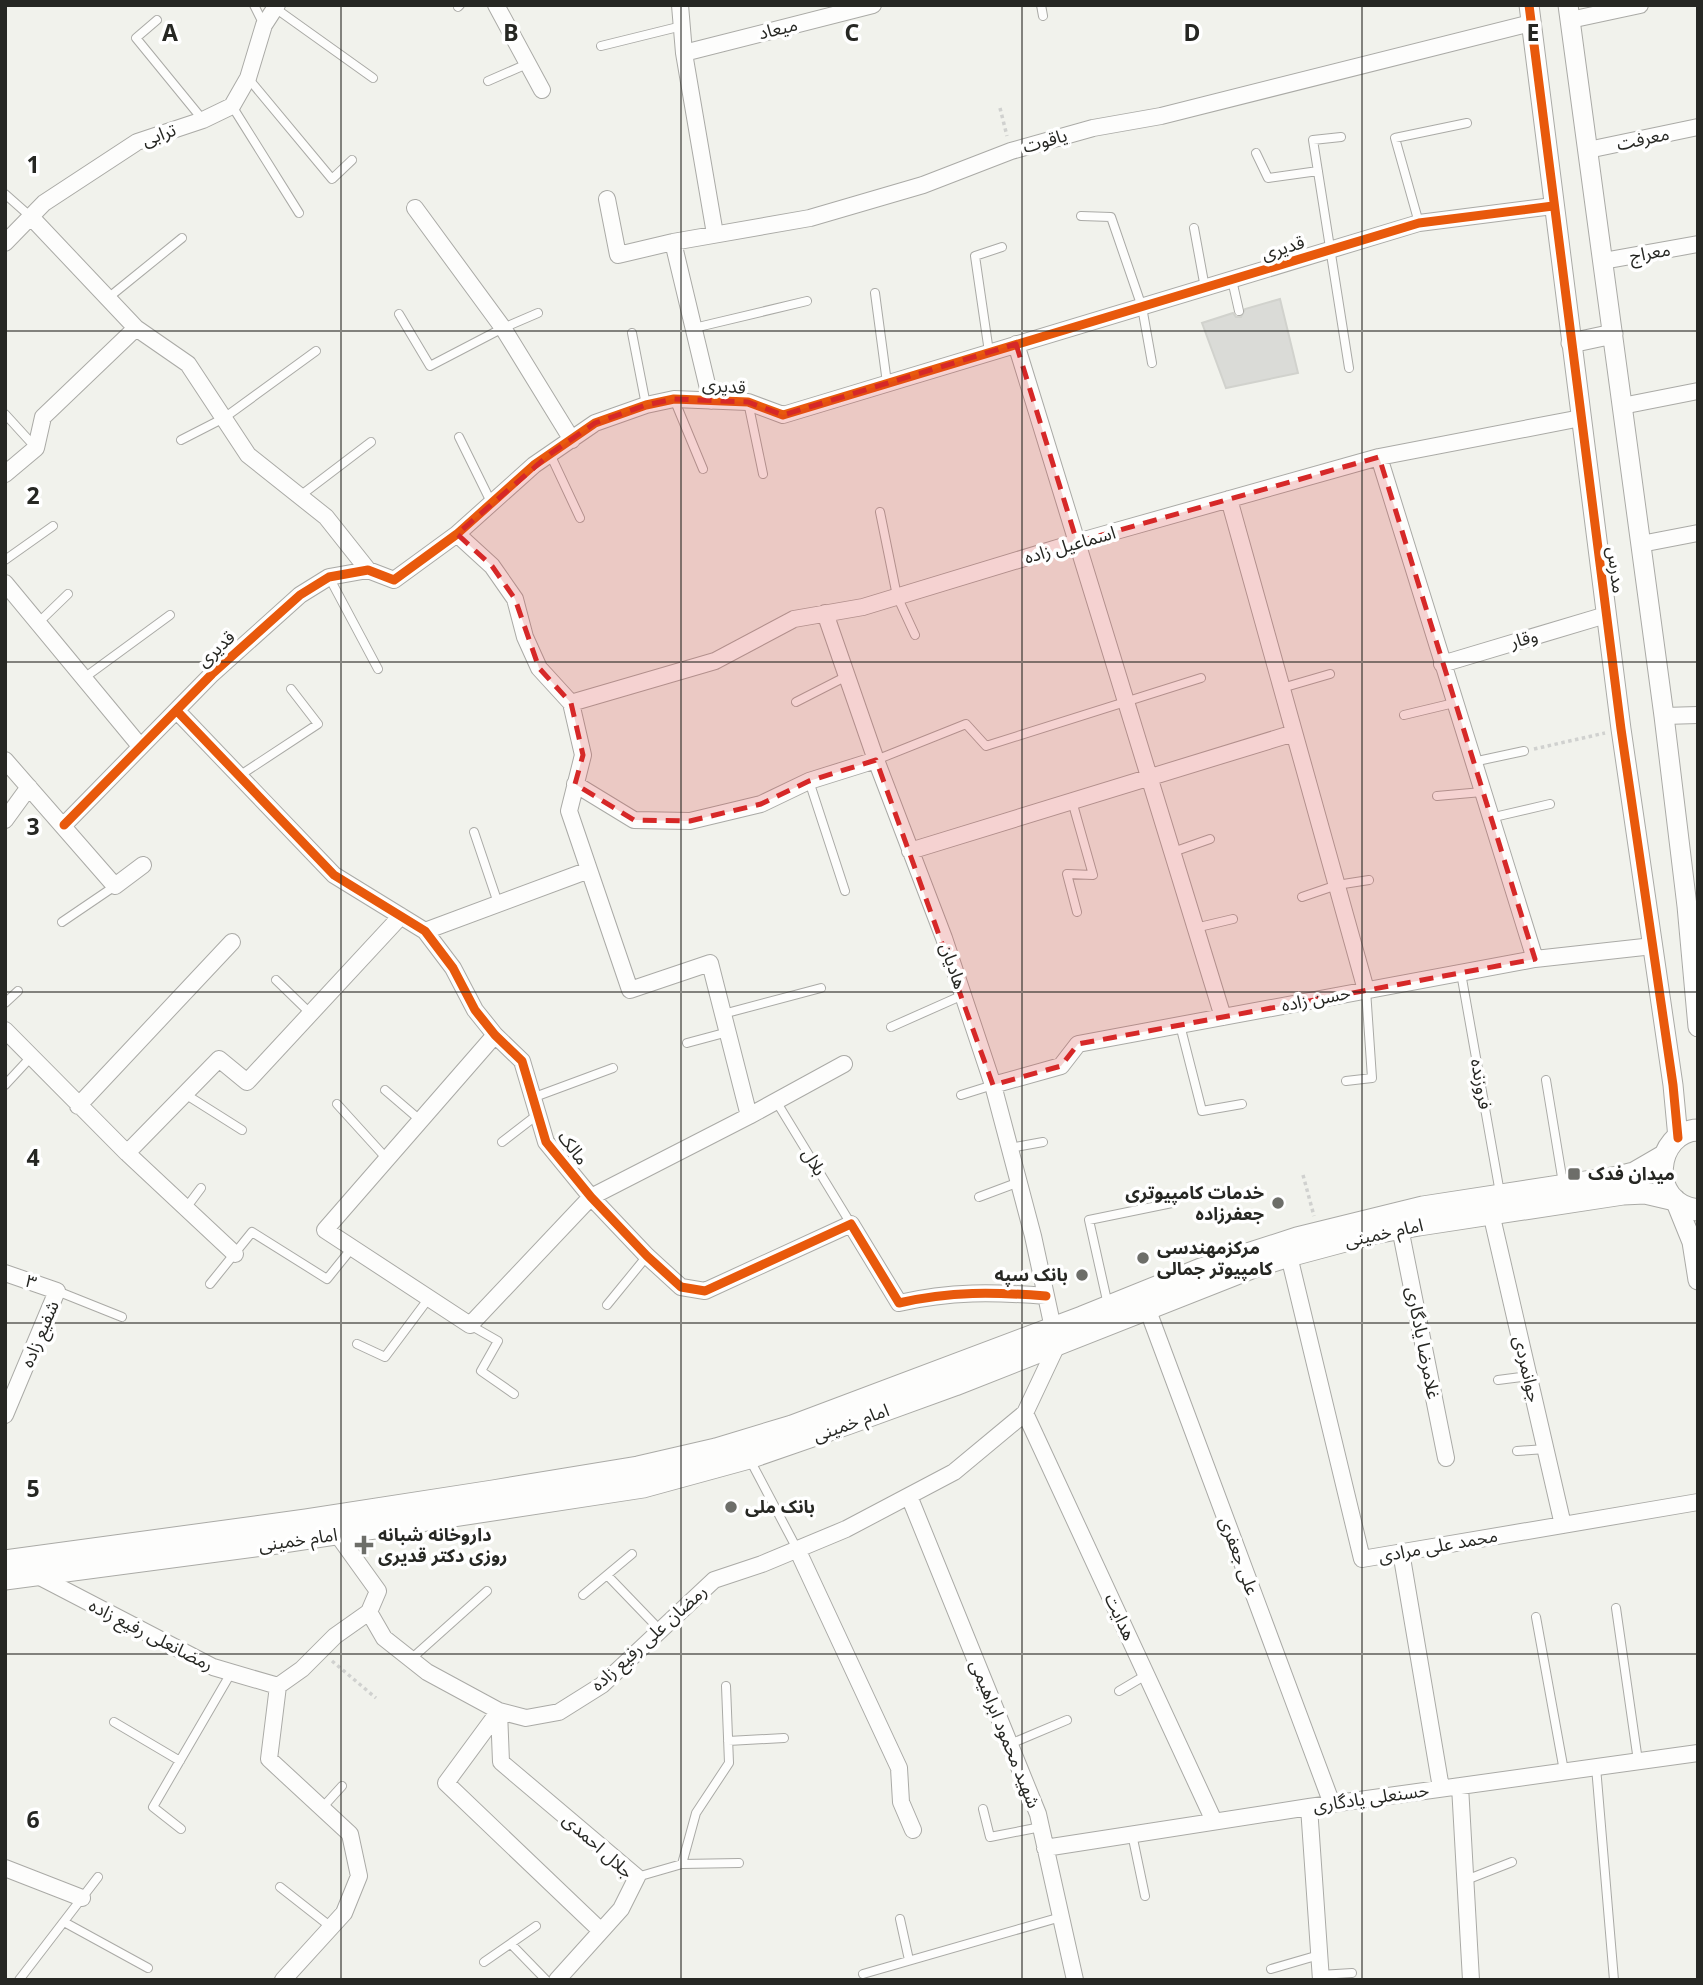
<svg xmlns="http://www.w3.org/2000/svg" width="1703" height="1985" viewBox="0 0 1703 1985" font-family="'Noto Sans','Noto Sans Arabic',sans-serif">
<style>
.building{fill:#dadbd7;stroke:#d1d2cd;stroke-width:2}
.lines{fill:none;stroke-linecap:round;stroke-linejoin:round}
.service-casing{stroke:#aaaaa6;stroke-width:10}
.minor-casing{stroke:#aaaaa6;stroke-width:18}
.tertiary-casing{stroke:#aaaaa6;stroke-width:21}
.secondary-casing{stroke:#aaaaa6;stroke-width:23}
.path{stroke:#d0d1cf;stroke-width:3.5;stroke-dasharray:3.5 3.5;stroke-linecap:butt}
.service{stroke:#fdfdfc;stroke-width:8}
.minor{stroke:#fdfdfc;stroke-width:16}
.tertiary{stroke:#fdfdfc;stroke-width:19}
.secondary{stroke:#fdfdfc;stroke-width:21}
.cycleway-casing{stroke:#fff;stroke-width:13}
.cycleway{stroke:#e8590c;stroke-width:9}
.marked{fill:#d62828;fill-opacity:0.2;stroke:#d62828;stroke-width:5;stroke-dasharray:14 9;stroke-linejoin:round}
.grid{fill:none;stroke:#262723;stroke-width:2;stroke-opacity:0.55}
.poi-dot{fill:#6d6e69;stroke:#fff;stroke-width:2.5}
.labels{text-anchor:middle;stroke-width:7;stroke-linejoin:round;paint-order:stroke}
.street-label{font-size:18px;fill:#262723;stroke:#fff}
.poi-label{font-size:18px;font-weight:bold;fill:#262723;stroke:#fff;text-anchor:start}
.grid-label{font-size:23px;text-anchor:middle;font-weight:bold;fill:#262723;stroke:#fff;stroke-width:7;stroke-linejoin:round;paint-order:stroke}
</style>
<rect width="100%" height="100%" fill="#f1f2ec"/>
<path class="building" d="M1280,299l18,74 -72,15 -24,-65 31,-10 3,4h5l4,-8z"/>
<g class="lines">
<g class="service-casing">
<path id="service" d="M254,5l10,20
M1041,5l2,11
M458,7l2,-2
M275,8l98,70
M157,20l-21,18 67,82
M601,46l81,-20
M248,78l84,101 20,-19
M488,81l39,-17
M232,106l67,107
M1341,137l-28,3 36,228
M1256,153l12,25 50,-7
M5,194l26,23
M1081,216l30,1 31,90 10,56
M1419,223l-24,-85 72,-15
M1194,228l11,60
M1232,280l7,31
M875,293l12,90
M108,298l74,-60
M399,314l31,52 73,-38 35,-15
M694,328l113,-27
M632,333l14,72
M989,352l-14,-96 27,-9
M674,399l29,70
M748,402l15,72
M5,414l31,34
M459,437l32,65
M181,440l43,-22 92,-67
M550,454l30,64
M300,496l71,-54
M880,512l17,84 18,39
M5,560l48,-34
M329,577l49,92
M38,623l30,-29
M84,678l86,-63
M1282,688l48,-14
M796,702l51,-26
M1404,715l50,-12
M876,760l90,-36 20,22 215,-68
M1473,762l51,-11
M239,776l79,-52 -27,-35
M809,781l36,110
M1437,796l45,-4
M1072,801l21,74 -26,-1 10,38
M1490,818l60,-14
M474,832l24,71
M1173,852l37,-13
M1302,897l35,-12 32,-5
M62,922l53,-36
M1195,928l38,-9
M1461,973l39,220
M276,980l35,34
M5,1003l13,-12
M723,1014l98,-26
M1180,1025l22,86 40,-7
M891,1027l72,-32
M687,1043l41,-11
M1546,1080l17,103
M1346,1081l26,-3 -6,-88
M5,1085l26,-28
M385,1090l35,30
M185,1094l57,36
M961,1095l32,-10
M532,1098l81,-30
M776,1101l75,123
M337,1104l50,55
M502,1142l35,-27
M1010,1148l33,-6
M979,1197l40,-15
M186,1208l15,-20
M210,1284l42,-52 75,47 25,-31
M57,1291l65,26
M607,1305l40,-49
M1108,1305l-19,-85 83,-17
M470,1325l28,16 -17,30 33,23
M357,1344l28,13 44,-59
M1498,1380l31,-4
M1517,1451l29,-2
M749,1458l48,91
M607,1575l53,55
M583,1595l49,-41
M1616,1608l22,153
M1536,1617l28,154
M411,1659l76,-68
M1119,1691l27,-16
M114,1722l66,39
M728,1741l56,-3
M1010,1744l57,-24
M1596,1767l18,213
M322,1808l20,-22
M983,1809l7,28 51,-10
M181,1829l-28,-22 78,-134
M1132,1834l13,62
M682,1864l14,-51 33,-50 -3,-77
M637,1877l45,-13 57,-1
M1466,1880l46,-18
M280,1887l51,40
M900,1919l9,41
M64,1922l84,46
M511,1944l35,36
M484,1962l52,-36
M1271,1969l48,-14
M863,1974l198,-57
M1320,1975l32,-2
M19,1980l79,-103"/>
</g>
<g class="minor-casing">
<path id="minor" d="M496,5l46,85
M680,5l4,48 31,181
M1570,20l70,-15
M684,53l189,-48
M1588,150l110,-23
M607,199l11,56 55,-13 137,-24 113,-33 88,-34 82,-23 68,-12 370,-93
M415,208l88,120 69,112
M31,217l105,111 52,36 60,91 78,62 42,53
M673,242l38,159
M5,243l39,-40 93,-61 66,-22 29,-14 16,-28 16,-53 13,-20
M1603,261l95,-17
M1016,344l207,673
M1622,406l76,-15
M1379,457l156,502
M5,474l31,-26 7,-31 93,-89
M1229,499l137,491
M457,534l35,32 23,33 10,38 14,31 32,35 12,52 -14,56 61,179 80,-27 39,153
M1641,544l57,-11
M5,583l135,163
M825,613l51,147 68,178 49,147 40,151 20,92
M1442,664l164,-49
M571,703l144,-42 79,-42 69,-12 214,-65 302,-85 202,-39
M177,711l157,164 91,56 28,37 22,42 20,25 27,26 24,81 45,55 56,59 34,31 24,4 146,-67 48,79c52,-12 95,-11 147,-7
M1664,716l34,-1
M5,760l110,126 28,-21
M575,784l59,36 56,1 71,-17 48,-23 67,-21
M5,820l24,-33
M64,825l148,-151 88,-79 29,-18 39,-7 26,10 63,-46 77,-69 61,-42 51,-18 28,-6 74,3 35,13 636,-192 134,-17
M910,851l384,-118
M425,931l164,-61
M5,1030l122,123
M495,1035l-170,195 145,95 121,-128 158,-81 95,-52
M993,1085l68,-19 17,-22 457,-85 118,-13
M78,1106l154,-164
M1491,1213l72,312
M1400,1228l46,230
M235,1254l-108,-101 92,-94 28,23 154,-166
M1289,1256l73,303 336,-57
M5,1273l52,18 -52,124
M1147,1308l185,496
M1025,1413l189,408
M909,1496l129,318 37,166
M337,1534l41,57 -9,21 15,26 43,34 72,39 27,7 33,-6 43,-27 112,-105 48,-16 84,-35 108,-57 71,-59 33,-70
M797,1549l102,219 2,34 12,28
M1401,1552l40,236
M36,1575l177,92 65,19 24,-17 33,-33 34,-24
M278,1686l-9,73 81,75 9,42 -15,37 -61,67
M499,1711l2,51 136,115 -16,32 -64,71
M499,1711l-53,72 155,148
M1460,1786l11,194
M1309,1807l12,173
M1045,1848l264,-41 389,-54
M5,1868l77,30"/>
</g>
<g class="tertiary-casing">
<path id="tertiary" d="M1529,5l92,724 52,356 5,53
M1568,5l96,711 23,190 11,121
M1571,343l42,-9
M1675,1200l17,42 6,38"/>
</g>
<g class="secondary-casing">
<path id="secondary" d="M1698,1130c-43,1 -52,74 0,80
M5,1561l301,-41 187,-29 145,-24 78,-18 76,-23 290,-109 119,-48 96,-31 126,-31 195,-30 16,-4 31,-18
M5,1579l265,-35 373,-57 106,-29 101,-35 105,-38 299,-118 35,-11 86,-23 44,-8 204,-31 22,-1 30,7"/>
</g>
<path class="path" d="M1000,108l7,28
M1534,749l71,-16
M1303,1175l11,41
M332,1661l44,37"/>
<use href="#service" class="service"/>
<use href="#minor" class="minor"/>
<use href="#tertiary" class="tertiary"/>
<use href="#secondary" class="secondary"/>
<g class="cycleway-casing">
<path id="cycleway" d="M1529,5l92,724 52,356 5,53
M177,711l157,164 91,56 28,37 22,42 20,25 27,26 24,81 45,55 56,59 34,31 24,4 146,-67 48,79c52,-12 95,-11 147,-7
M64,825l148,-151 88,-79 29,-18 39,-7 26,10 63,-46 77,-69 61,-42 51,-18 28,-6 74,3 35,13 636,-192 134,-17"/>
</g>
<use href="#cycleway" class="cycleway"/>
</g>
<path class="marked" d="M1016,344l61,198 302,-85 156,502 -457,85 -17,22 -68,19 -117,-325 -67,21 -48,23 -71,17 -56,-1 -59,-36 8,-29 -12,-52 -32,-35 -24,-69 -23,-33 -35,-32 93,-80 45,-31 51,-18 28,-6 74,3 35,13z"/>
<path class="grid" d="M341,5v1975M681,5v1975M1022,5v1975M1362,5v1975M5,331h1693M5,662h1693M5,992h1693M5,1323h1693M5,1654h1693"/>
<g class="poi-dot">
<rect x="1567" y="1167" width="14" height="14" rx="3.5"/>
<circle cx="1278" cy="1203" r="7"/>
<circle cx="1143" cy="1258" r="7"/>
<circle cx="1082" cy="1275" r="7"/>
<circle cx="731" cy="1507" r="7"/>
<path d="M360.5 1534.5h7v7h7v7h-7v7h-7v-7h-7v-7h7z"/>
</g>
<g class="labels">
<g class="street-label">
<text transform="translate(778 29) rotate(-14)" y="6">میعاد</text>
<text transform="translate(159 135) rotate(-20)" y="6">ترابی</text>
<text transform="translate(1643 139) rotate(-12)" y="6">معرفت</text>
<text transform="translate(1045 141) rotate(-16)" y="6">یاقوت</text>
<text transform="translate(1283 248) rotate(-17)" y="6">قدیری</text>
<text transform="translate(1650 253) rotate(-10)" y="6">معراج</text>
<text transform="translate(724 386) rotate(5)" y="6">قدیری</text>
<text transform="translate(1070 545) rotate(-16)" y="6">اسماعیل زاده</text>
<text transform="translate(1616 570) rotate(83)" y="6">مدرس</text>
<text transform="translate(1524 639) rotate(-16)" y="6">وقار</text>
<text transform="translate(216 649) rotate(-42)" y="6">قدیری</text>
<text transform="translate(953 966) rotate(71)" y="6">هادیان</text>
<text transform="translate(1316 999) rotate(-11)" y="6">حسن زاده</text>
<text transform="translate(1481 1084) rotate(80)" y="6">فروزنده</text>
<text transform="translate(573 1148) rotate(53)" y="6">مالک</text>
<text transform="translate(814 1162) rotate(59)" y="6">بلال</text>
<text transform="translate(1384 1233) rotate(-12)" y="6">امام خمینی</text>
<text transform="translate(31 1282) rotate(19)" y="6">۳</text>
<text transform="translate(40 1334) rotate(-67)" y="6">شفیع زاده</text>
<text transform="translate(1423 1343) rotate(79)" y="6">غلامرضا یادگاری</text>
<text transform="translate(1527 1369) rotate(77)" y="6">جوانمردی</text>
<text transform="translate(851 1423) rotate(-20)" y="6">امام خمینی</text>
<text transform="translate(298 1540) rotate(-8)" y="6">امام خمینی</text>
<text transform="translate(1438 1546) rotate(-10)" y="6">محمد علی مرادی</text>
<text transform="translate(1239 1556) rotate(70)" y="6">علی جعفری</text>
<text transform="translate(1120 1617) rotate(65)" y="6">هدایت</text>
<text transform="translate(151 1635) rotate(27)" y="6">رمضانعلی رفیع زاده</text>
<text transform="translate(649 1638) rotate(-42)" y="6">رمضان علی رفیع زاده</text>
<text transform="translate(1005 1734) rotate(68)" y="6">شهید محمود ابراهیمی</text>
<text transform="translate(1371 1798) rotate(-8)" y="6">حسنعلی یادگاری</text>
<text transform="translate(598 1846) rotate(42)" y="6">جلال احمدی</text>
</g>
<g class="poi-label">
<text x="1588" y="1180">میدان فدک</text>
<text x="1264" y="1199" text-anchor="end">خدمات کامپیوتری<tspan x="1264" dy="21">جعفرزاده</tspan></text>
<text x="1157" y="1254">مرکزمهندسی<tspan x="1157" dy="21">کامپیوتر جمالی</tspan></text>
<text x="1068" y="1281" text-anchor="end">بانک سپه</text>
<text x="745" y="1513">بانک ملی</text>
<text x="378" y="1541">داروخانه شبانه<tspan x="378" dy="21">روزی دکتر قدیری</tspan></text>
</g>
</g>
<g class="grid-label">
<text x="170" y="41">A</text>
<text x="511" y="41">B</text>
<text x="852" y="41">C</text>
<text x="1192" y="41">D</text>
<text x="1533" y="41">E</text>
<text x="33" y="173">1</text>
<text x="33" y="504">2</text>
<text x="33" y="835">3</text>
<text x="33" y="1166">4</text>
<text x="33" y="1497">5</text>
<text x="33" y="1828">6</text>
</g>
<rect width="1703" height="1985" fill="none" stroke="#262723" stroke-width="14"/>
</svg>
